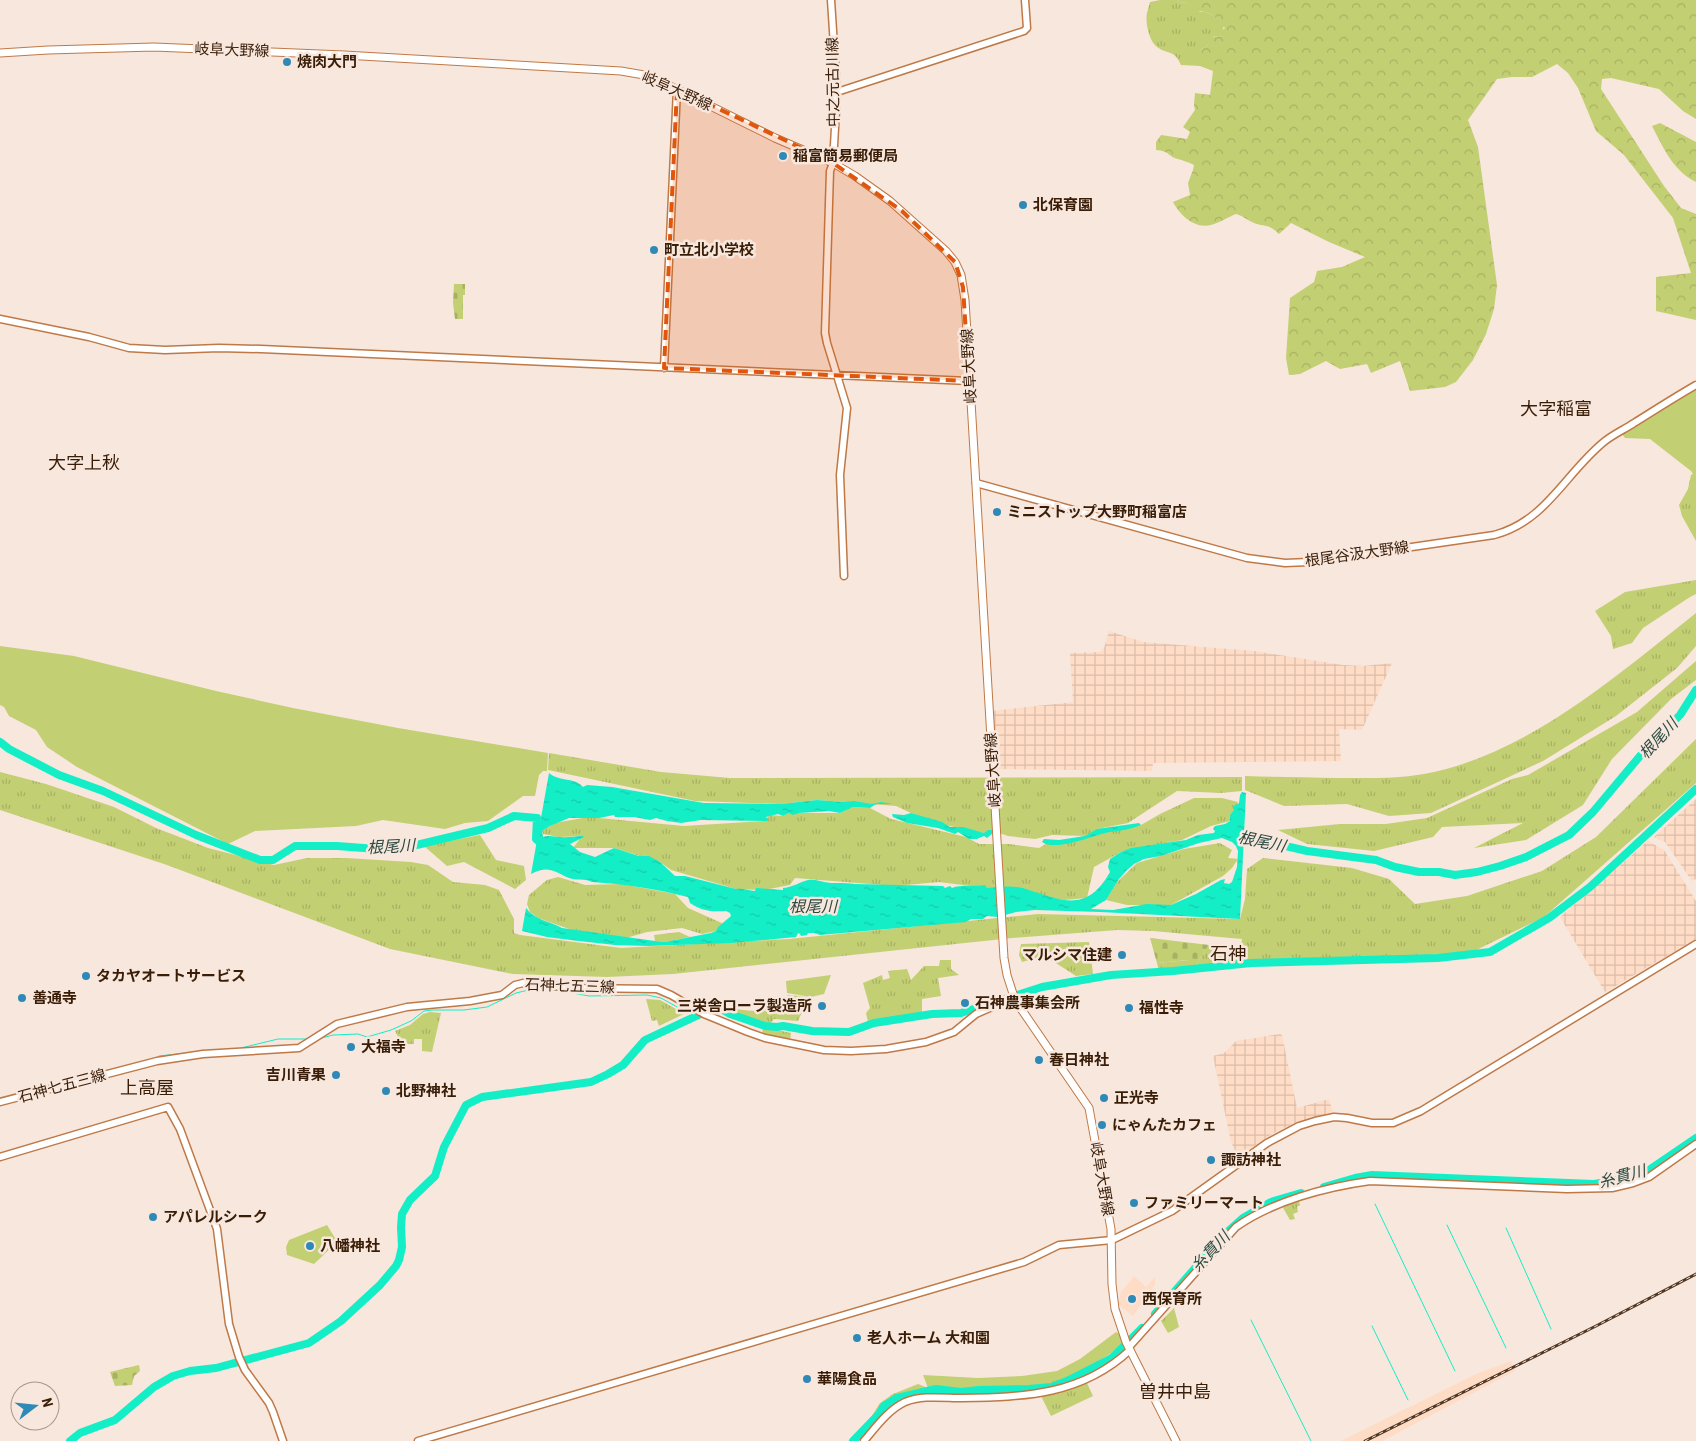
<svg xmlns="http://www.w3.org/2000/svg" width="1696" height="1441" viewBox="0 0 1696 1441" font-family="'Roboto Condensed','Noto Sans JP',sans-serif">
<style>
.built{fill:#fedcc6}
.industrial{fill:url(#industrial-grid)}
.grass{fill:url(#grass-tufts)}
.forest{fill:url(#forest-crowns)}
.cemetery{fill:url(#cemetery-stones)}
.park{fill:#c3cf73}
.water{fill:url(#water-ripples);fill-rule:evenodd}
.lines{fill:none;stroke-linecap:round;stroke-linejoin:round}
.stream{stroke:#14eec7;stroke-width:1}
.river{stroke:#14eec7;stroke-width:8}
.secondary-casing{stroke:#bf7947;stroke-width:9}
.primary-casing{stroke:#bf7947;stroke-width:9}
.secondary{stroke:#fff;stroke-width:6}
.primary{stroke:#fff;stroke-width:7}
.rail-casing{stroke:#523824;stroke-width:3}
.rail{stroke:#f7e7dd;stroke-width:1;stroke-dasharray:4;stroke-linecap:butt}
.marked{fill:#df560c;fill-opacity:0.2;stroke:#df560c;stroke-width:4;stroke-dasharray:10 6;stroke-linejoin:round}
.poi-dot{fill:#2f89b7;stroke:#f7e7dd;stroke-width:2}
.labels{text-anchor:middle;stroke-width:5;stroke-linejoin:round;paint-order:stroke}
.street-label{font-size:15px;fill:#391d07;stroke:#f7e7dd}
.poi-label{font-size:15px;font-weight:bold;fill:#391d07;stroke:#f7e7dd;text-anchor:start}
.water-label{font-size:16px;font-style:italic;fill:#2d4a42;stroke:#f7e7dd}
.quarter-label{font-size:18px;fill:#391d07;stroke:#f7e7dd}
</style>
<defs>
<pattern id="industrial-grid" width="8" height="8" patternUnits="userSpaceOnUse" patternTransform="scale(1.25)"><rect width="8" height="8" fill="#fedcc6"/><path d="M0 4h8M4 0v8" fill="none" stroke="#dabca9"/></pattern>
<pattern id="grass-tufts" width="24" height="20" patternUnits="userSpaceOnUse" patternTransform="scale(1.25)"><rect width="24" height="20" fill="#c3cf73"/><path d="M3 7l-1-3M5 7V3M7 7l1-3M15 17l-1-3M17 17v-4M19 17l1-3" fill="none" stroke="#a8b162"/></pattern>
<pattern id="forest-crowns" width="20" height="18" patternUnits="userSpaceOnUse" patternTransform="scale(1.25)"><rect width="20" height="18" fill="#c3cf73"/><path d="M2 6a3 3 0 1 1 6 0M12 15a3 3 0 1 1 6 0" fill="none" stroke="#a8b162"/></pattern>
<pattern id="cemetery-stones" width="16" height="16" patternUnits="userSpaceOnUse" patternTransform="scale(1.25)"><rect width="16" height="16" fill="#c3cf73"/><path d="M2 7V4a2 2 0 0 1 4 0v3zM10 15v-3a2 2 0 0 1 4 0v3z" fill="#a8b162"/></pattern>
<pattern id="water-ripples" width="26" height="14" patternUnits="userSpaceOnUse" patternTransform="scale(1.25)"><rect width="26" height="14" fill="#14eec7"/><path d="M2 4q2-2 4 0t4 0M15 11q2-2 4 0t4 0" fill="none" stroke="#14cca9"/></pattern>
</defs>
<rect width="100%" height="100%" fill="#f7e7dd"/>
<path class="built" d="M1134,1276l12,11 9,-10v8l-22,31 -15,-12 3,-12z
M1511,1361l4,10 -133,70h-41l133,-66z"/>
<path class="industrial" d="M1109,631l34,11 111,9 89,14 20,1 29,-3 -30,67 -23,-1 2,32 -188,2 -1,8 -154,-2 -2,-3 -4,-55 81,-9 -3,-49 30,-1 4,-4z
M1696,799v80l-4,2 -27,-39 -11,-5z
M1648,841l16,9 32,51v38l-91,53 -45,-75z
M1280,1034l2,1 15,73 32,-9 4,14 -36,9 -25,12 -34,23 -7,-15 -18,-86 11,-3 12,-12z"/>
<path class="grass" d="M1160,0h18l1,2 8,1 13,9h6l8,4 10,10 -4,11 -8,-1 -5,10 -7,4v16l-19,-1c-7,-16 -13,-10 -24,-18 -8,-6 -12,-25 -10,-34 1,-4 2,-7 3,-11z
M1696,472v69l-14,-25 -3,-11 9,-16 3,-14z
M1696,580v14l-6,3 -47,31 -11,15 -19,6 -2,-13 -16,-25 30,-19z
M1696,613v33l-19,22 -61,48 -73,45 -112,52 -42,3 -42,-12 -63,2 -39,-16v-14c31,1 61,1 92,2 29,0 58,1 87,-4 103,-19 192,-98 272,-161z
M1696,661v19l-25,19 -59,60 -29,46 -57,35 -52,8 49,-25 -81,4 -9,10 -59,14 -67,-7 -29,-14 62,-6h46l41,-6 85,-39 16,-4 109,-63z
M1696,739v44l-152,134 -78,38 -84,4h-72l-71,2 3,-22 -89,-8 -36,-1 -105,8 -339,36 -66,3 -94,-3 -123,-25 -223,-84 -167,-55v-38l46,12 68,23 42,21 52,20 66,17 33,-7h39l65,4 17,3 25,17 32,3 14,5 15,29v14l6,2 101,13 168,-9 249,-25 202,5 5,-20 2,-30 16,-11 89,10 37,11 26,25 52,-8 75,-25 54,-34z
M549,753l112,19 69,6 512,-1v14l-21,2 -44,-2 -49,32 -31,6 44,-4 19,-11 34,-16h28l16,4 -8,19 -19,5 -29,14 -61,12 -27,15 -7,31 -23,2 -85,-13 -40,-5 -44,4 -100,-8 -5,7 -26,5 -28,-1 -65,-19 -11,-8 -46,-14h-41l9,-12 -23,1 -16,-3 -1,-3 13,-8 33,-6 96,9 80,-5 6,-6 13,1 6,-3h51l13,-6 17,1 21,11 75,18 13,7h30l30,4 7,-4 39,-8 -33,-1 -17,4 -27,-3 -15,-5 -9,2 -39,-8 -34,-12 -15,-7 -79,-6 -36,4 -86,-3 -147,-31z
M480,835l16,25 28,6 2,14 -11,9 -51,-27 -17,4 -23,-20z
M1220,843l12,7 -4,8 10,1 -6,9 -9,8 -52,29h-44l-21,-5 11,-18 20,-19 47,-14z
M558,877l27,8 37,-1 53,10 13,14 36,16 -8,7 -14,3 -20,-6 -35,4 -21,6 -54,-8 -34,-12 -8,-6 -3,-8 2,-9 18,-15z
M679,932l11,5 -25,5 -10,-1 -1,-6z
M1089,942l4,32 -17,2 -31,-20 -23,6 -3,-7 2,-11z
M1209,945l30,5 -2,14 -78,7 -2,-8 32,-3 6,7z
M940,960h11v9l8,6 -21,3 3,18 -19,3v13l-54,10 -2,-9 4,-5 -7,-25 19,-8 1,5 7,-2 -2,-7 19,-2 4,11 13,-14h15z
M788,995l21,2 -11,24 -24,-2 -4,5 -59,-15 -7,-6c26,4 54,14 78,3z
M646,999l14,1 16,9 8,-1 2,5 -27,13 -2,-6 -5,1z
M430,1012l11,1 -9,39 -10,-1v-12h-8v5h-12l-7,-13 15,-6 13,-11z
M763,1027l28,6 -1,8 -28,-5z
M1299,1201l1,4 -3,2 1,5 -5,2 2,5 -5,1 -8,-14z
M1174,1308l5,19 -11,6 -7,-12z
M1123,1343l1,6 -13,13 -44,22 -28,7 -122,4c-29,10 -39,23 -58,46h-8l17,-19 12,-19 13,-9 25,-10 10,4 150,-14 22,-13 18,-12z
M1086,1381l7,15 -42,20 -10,-20 29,-8z"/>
<path class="forest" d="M1178,0h518v119l-13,-8 -24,-22 -48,-11 -9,1 -1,10 63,97 17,22 15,6v106l-40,-9v-34l35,-4 -18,-55 -49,-63 -28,-24 -18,-43 -10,-15 -11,-9 -25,13h-20l-15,2 -29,41 10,27 19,138 -3,24 -8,25 -13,26 -17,22 -11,5 -35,4 -10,-30 -29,12 -4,-9 -27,5 -14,-8 -26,13 -11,1 -3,-17 4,-60 24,-16 3,-11 25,-4 23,-10 -36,-15 -38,-19 -12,11c-12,-12 -15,-6 -27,-12 -6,-3 -9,-6 -16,-8 -8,3 -17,9 -25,11 -17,4 -31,-10 -38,-23l17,-7 -2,-12 5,-13 1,-5c-6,-3 -10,-4 -16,-6 -11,-3 -8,-8 -22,-9v-8l5,-7 26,4 3,-7 -7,-5 12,-17 -1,-5 1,-12 15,2 3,-24 -13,-5v-16l7,-4 4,-10 9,1 1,-6 4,-3 -11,-12 -8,-4 -10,-1 -9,-8 -8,-1z
M1660,123l36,19v40c-23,-11 -33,-35 -44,-56z"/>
<path class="cemetery" d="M454,284h11v11h-2v24h-8l-2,-16z
M1150,938l59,7 -14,22h-6l-1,-7 -31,3z
M139,1365l1,6 -6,5 -2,9 -17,1 -5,-14z"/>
<path class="park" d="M1696,387v91l-5,-7 -41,-32 -25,-1 -3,-4z
M0,646l74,10 142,35 77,17 105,20 150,25 -1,18h-4l-4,4 -4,21h-12l-35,25 -23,2 -20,6 -62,-9 -27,6 -101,5 -27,13 -151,-77 -30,-20 -11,-17 -27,-14 -5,-9 -4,-2z
M831,975l-7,19 -13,3 -24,-4 -1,-12z
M327,1225l8,13v6l-21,20 -27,-9 -1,-8 3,-7z
M1116,1332l5,3 2,8 -5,6 -40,25 -39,11 -63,4 -48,-1 -5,-13 55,3 44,-2 35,-5 23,-12z"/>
<path class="water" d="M549,773c10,9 26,4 34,14l4,-2 25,2 92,16 77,1 36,-4 26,2 11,-1 18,3 9,-2 12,2h-17l-6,4 -17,-1 -13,6 -11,-2 -30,2 -6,2 -4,-2 -6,3 -5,-2 -12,3 2,4 -67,-1 -20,3 -14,-2 -11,-3 -6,2 -16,-3h-19l-1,-2 -15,3h-30l-19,8 -8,5 1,6c7,-2 11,0 18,0 5,1 15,-1 22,-1l1,1 -14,7 10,8 15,5 19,-9 25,8h10l11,6 15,14h10l51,13c7,-1 13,2 19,2l1,-3 27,2v-2c11,-1 16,-6 25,-8 6,-1 11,1 16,2 9,2 20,0 31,2l88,2 2,2 5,-2 2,2c9,-4 23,-1 33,-3l2,3c11,-1 28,-3 39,1 37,12 61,24 84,-17l-2,-5 2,-8 11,-7 10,-4 55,-8 12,-5 16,-2 1,-2 -2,-2 2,-3 10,-2 5,-3v-6l4,-5v-4l5,-3 1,-8 2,-3 4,1 -6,126 -140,-7 -65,-2 -19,2 -18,5 -11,-1 -4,3h-12l-5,3 -146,13 -6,-2h-6l-1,2 -6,1 -1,-2 -2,-1 -2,4 -64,6 -84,3 -33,-1 -36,-4 -32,-4 -25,-6 4,-23c9,12 23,13 36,20l93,13 10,1 46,-9 5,-2 2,-4 13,-11 -1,-3 -4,-2c-15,1 -24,0 -36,-8l-2,-6c-32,-8 -64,-13 -96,-15 -8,-4 -16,-1 -23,-4 -16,-7 -21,-13 -38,-4zM1222,838l10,4 4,4 2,5 -1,16 -5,15 -3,2 -5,-1 1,-4 -4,1 -25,14 -25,11 -24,-1 -34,6 -22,-1 15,-9 13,-21 8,-9 7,-6 10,-5 17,-3 38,-13z
M911,813l31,9 8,5h13l21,6 4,-3h5l1,2 -7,6 -3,-2 -7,3h-8l-11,-7 -3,2 -17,-6 -31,-5 -14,-6 -1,-3 12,1z
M1139,823l2,2c-11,4 -20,6 -31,7 -17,3 -53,20 -68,10l2,-3 15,1 26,-4 12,-7z"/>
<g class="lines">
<path class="stream" d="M551,989l38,7 58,-1 14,3 18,10 7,-2
M695,1004h4l8,7
M318,1039l15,-4 25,-1 9,3 24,-7 20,-9 13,-10 8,-1h32l23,-3 29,-14 21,-5
M241,1048l37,-9h31
M159,1056l36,-4
M1375,1204l80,167
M1447,1225l59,123
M1506,1228l45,101
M1251,1320l60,121
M1372,1326l36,74"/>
<path class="river" d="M0,742l9,7 50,26 44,16 93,44 64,25h13l22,-14h42l40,3 27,-1 84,-20 26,-12 23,2 -1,21 8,7
M1234,834l73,17 69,9 19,7 24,5h20l16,3 22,-3 23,-6 26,-9 43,-22 24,-23 47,-56 40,-41 16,-25
M1324,1187l31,-9 17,-3 222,9 19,-3 33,-9 50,-34
M1155,1314l69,-79 19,-17 28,-16 30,-9
M70,1441l10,-8 35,-13 39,-33 19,-11 17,-5 26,-3 93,-25 32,-22 39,-36 16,-19 3,-6 3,-13 -1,-20 1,-13 8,-14 25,-24 9,-29 22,-42 16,-8 109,-15 17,-8 15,-9 22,-25 62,-29 11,-4 12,7 35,12 12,1 6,-1 29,5 37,1 25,-9 58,-9 29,-1 81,-26 69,-12 62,-4 78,-8 187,-5 52,-6 59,-34 41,-31 106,-98
M853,1441l26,-27 5,-8 13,-8 39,-9 25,3 18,-2 50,-1 23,-2 15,-6 45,-23 30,-30"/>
<g class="secondary-casing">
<path id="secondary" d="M831,0l6,92 -4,71 -3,8 -5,162 2,10 20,65 -7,67 4,101
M837,92l187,-61 3,-3 -2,-28
M0,319l89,18 40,11 36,2 54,-2 42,1 708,32
M664,368l13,-279
M976,483l271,75 38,5 24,-1 185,-27c53,-14 71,-62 111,-94 9,-7 20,-12 29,-18 21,-13 41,-26 62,-38
M0,1102l157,-41 46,-7 96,-6 38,-24 70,-17 63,-6 32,-6 13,-10 8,-2 52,5 82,1 14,6 33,19 44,18 17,6 59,12 27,1 35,-2 40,-7 28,-10 22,-18 25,-11 14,-3
M0,1157l168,-50 12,22 37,100 12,95 10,33 6,13 24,33 4,9 10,29
M1129,1347l107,-120c37,-26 90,-40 134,-46l197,8 45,-1 21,-5 16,-6 47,-33
M418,1441l606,-179 35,-17 53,-5 60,-29 95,-68 32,-17 16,-5 19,-4 13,1 25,5h21l28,-12 275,-167
M864,1441c12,-14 24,-31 41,-39 17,-7 39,-4 57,-4 63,-1 120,-3 168,-48"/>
</g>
<g class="primary-casing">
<path id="primary" d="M0,53l48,-3 106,-3 190,8 277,16 23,4 10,3 121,60 58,25 22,13 35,25 56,50 9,11 6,13 4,25 39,658 3,17 8,25 74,108 22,121 1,55 3,25 11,33 50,99"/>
</g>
<use href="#secondary" class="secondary"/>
<use href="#primary" class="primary"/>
<g class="rail-casing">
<path id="rail" d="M1365,1441l231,-115 100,-52"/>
</g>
<use href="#rail" class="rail"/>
</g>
<path class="marked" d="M677,89l156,74 69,48 53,51 8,25 6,94 -305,-13z"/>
<g class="poi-dot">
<circle cx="287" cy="62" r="5"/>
<circle cx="783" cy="156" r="5"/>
<circle cx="1023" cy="205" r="5"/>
<circle cx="654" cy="250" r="5"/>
<circle cx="997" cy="512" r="5"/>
<circle cx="1122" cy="955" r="5"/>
<circle cx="86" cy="976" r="5"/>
<circle cx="22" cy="998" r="5"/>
<circle cx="965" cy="1003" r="5"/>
<circle cx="822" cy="1006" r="5"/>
<circle cx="1129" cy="1008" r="5"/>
<circle cx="351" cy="1047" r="5"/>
<circle cx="1039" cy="1060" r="5"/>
<circle cx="336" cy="1075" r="5"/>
<circle cx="386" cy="1091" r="5"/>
<circle cx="1104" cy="1098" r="5"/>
<circle cx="1102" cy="1125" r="5"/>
<circle cx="1211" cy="1160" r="5"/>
<circle cx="1134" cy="1203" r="5"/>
<circle cx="153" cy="1217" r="5"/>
<circle cx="310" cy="1246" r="5"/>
<circle cx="1132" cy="1299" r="5"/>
<circle cx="857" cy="1338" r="5"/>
<circle cx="807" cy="1379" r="5"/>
</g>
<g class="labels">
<g class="street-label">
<text transform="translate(232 50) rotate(2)" y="5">岐阜大野線</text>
<text transform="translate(833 82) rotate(-91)" y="5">中之元古川線</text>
<text transform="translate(677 91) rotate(24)" y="5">岐阜大野線</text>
<text transform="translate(969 366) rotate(-93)" y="5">岐阜大野線</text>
<text transform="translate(1357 554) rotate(-8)" y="5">根尾谷汲大野線</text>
<text transform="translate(993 770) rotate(-94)" y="5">岐阜大野線</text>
<text transform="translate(570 986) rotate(2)" y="5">石神七五三線</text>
<text transform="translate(62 1086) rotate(-15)" y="5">石神七五三線</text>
<text transform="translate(1102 1179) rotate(80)" y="5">岐阜大野線</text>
</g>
<g class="poi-label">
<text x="297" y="67">焼肉大門</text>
<text x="793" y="161">稲富簡易郵便局</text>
<text x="1033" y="210">北保育園</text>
<text x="664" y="255">町立北小学校</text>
<text x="1007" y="517">ミニストップ大野町稲富店</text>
<text x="1112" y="960" text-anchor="end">マルシマ住建</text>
<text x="96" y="981">タカヤオートサービス</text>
<text x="32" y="1003">善通寺</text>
<text x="975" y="1008">石神農事集会所</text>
<text x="812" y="1011" text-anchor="end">三栄舎ローラ製造所</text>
<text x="1139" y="1013">福性寺</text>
<text x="361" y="1052">大福寺</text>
<text x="1049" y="1065">春日神社</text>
<text x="326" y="1080" text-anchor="end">吉川青果</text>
<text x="396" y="1096">北野神社</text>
<text x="1114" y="1103">正光寺</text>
<text x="1112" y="1130">にゃんたカフェ</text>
<text x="1221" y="1165">諏訪神社</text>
<text x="1144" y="1208">ファミリーマート</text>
<text x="163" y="1222">アパレルシーク</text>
<text x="320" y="1251">八幡神社</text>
<text x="1142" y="1304">西保育所</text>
<text x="867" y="1343">老人ホーム 大和園</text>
<text x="817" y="1384">華陽食品</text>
</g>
<g class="water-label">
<text transform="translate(1658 738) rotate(-47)" y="6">根尾川</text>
<text transform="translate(1262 841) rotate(12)" y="6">根尾川</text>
<text transform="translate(391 846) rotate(-3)" y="6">根尾川</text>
<text x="813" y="912">根尾川</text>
<text transform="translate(1622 1176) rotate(-15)" y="6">糸貫川</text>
<text transform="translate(1210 1251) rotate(-47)" y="6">糸貫川</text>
</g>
<g class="quarter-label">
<text x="1556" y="415">大字稲富</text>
<text x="84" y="469">大字上秋</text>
<text x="1228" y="960">石神</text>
<text x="147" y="1094">上高屋</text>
<text x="1175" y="1398">曽井中島</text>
</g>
</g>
<g transform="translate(35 1406) rotate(74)"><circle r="24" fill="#f7e7dd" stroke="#ab9687"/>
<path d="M0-4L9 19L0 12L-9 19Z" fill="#2f89b7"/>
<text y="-8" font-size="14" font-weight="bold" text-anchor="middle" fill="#391d07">N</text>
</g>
</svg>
